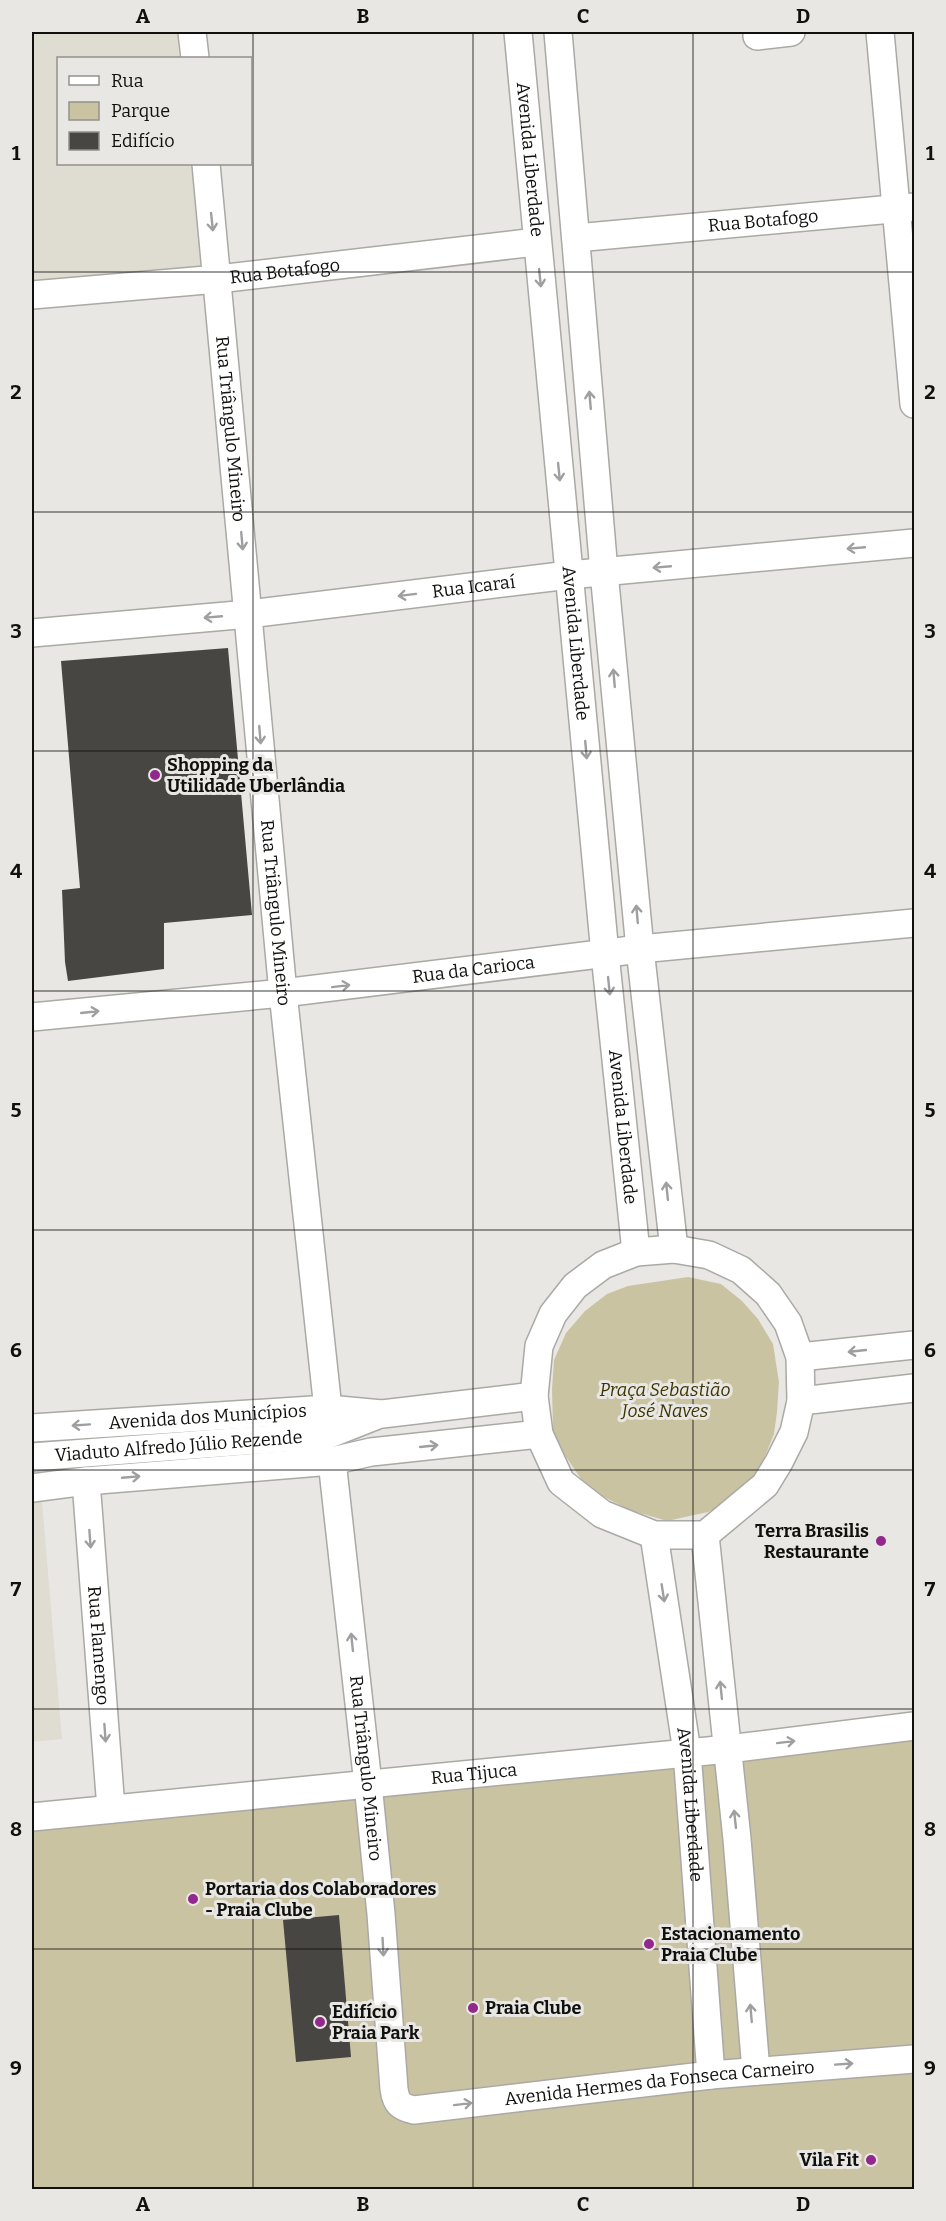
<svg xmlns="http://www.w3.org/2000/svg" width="946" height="2221" viewBox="0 0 946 2221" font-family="Bitter,serif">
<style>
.built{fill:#dfddd1}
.green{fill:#cac3a2}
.building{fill:#474643}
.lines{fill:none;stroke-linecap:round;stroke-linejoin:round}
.minor-casing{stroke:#aaa9a5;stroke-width:30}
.minor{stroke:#fff;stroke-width:27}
.oneway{stroke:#9f9f9f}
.grid{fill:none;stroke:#10100e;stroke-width:1.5;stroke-opacity:0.55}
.poi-dot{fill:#92288b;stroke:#e8e7e3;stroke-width:2}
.labels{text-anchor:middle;stroke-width:6;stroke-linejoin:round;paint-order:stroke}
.street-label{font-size:18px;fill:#10100e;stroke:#e8e7e3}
.poi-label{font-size:18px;font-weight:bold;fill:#10100e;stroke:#e8e7e3;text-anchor:start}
.park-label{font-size:18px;font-style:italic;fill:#3e3401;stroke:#e8e7e3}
.neatline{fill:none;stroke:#10100e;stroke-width:2}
.grid-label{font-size:20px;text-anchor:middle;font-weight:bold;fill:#10100e}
</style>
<rect width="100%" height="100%" fill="#e8e7e3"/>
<path class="built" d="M32,32h145l2,26h-121v106h133l11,105 -170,16z
M42,1501l20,238 -30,3v-240z"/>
<path class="green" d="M688,1277l33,7 21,17 16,18 15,25 6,38 -2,30 -3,22 -12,30 -20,29 -34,19 -41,9 -37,-11 -42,-21 -26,-38 -9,-21 -1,-41 2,-29 12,-27 19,-22 22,-17 21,-8z
M914,1736v453h-882v-362z"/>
<path class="building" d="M228,648l24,267 -88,8v46l-96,12 -3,-19 -3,-72 18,-2 -19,-227z
M339,1915l12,142 -55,5 -13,-142z"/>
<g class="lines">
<g class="minor-casing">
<g id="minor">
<path d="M192,32l3,26"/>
<path id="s1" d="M518,32l87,922 31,298"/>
<path d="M558,32l46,540 36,377 34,300"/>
<path d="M880,32l34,372"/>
<path d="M757,36l34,-4"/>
<path id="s2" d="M206,164l77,829 45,416"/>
<path id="s3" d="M576,238l338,-31"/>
<path id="s4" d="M32,295l186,-16 318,-37"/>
<path id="s5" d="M32,633l217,-19 320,-39 345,-32"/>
<path id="s6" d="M32,1017l251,-24 357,-44 274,-26"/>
<path d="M674,1249l35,6 32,15 27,24 20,29 12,34 1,44 -7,31 -15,30 -14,23 -60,50h-51l-52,-21 -41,-32 -22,-48 -5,-38 5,-50 14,-32 22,-28 28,-21 33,-13z"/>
<path d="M800,1357l114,-12"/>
<path d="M801,1401l113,-13"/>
<path id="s7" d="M32,1428l296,-19 54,5 152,-18"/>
<path id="s8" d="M32,1457l295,-22 48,-19"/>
<path id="s9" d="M332,1461l36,323 13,130 13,175c2,14 6,18 20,21l297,-35 203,-16"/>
<path id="s10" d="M86,1481l25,328"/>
<path d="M32,1488l54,-7 246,-20 39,-9 168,-18"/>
<path id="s11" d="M654,1535l33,217 24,323"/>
<path d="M705,1535l32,304 19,232"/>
<path id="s12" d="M32,1817l696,-68 186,-23"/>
</g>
</g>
<use href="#minor" class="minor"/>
</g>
<defs><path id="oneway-shaft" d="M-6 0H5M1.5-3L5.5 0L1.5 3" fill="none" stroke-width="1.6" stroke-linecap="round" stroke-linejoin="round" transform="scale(1.5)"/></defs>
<g class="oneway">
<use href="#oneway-shaft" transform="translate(212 222) rotate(84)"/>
<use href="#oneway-shaft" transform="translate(540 278) rotate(84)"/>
<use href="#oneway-shaft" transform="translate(590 400) rotate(-95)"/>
<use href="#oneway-shaft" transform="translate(559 472) rotate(84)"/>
<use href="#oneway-shaft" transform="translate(242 541) rotate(85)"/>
<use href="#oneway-shaft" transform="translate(856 548) rotate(175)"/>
<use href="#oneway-shaft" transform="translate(662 567) rotate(175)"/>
<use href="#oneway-shaft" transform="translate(407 595) rotate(173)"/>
<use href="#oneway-shaft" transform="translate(213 617) rotate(175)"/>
<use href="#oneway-shaft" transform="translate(614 678) rotate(-95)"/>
<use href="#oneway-shaft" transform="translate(260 735) rotate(85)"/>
<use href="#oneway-shaft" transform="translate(586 750) rotate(85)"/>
<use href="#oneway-shaft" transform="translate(637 914) rotate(-95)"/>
<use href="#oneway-shaft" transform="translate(341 986) rotate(-7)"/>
<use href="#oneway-shaft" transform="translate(609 986) rotate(84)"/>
<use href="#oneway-shaft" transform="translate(90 1012) rotate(-6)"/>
<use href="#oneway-shaft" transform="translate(667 1191) rotate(-96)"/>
<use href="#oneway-shaft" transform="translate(857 1351) rotate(174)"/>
<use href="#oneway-shaft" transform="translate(81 1425) rotate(176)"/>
<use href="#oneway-shaft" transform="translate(429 1446) rotate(-6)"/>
<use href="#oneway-shaft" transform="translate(131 1477) rotate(-5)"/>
<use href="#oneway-shaft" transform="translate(90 1539) rotate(86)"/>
<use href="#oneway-shaft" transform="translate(663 1593) rotate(81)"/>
<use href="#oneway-shaft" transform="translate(352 1642) rotate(-96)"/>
<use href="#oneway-shaft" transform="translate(721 1690) rotate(-96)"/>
<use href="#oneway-shaft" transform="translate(105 1733) rotate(86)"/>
<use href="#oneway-shaft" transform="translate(786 1742) rotate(-7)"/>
<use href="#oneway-shaft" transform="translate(735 1819) rotate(-96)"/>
<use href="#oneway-shaft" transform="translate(383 1947) rotate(87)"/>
<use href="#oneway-shaft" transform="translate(751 2013) rotate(-95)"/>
<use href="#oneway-shaft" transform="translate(844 2064) rotate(-4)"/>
<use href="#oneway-shaft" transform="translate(463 2104) rotate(-7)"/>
</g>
<path class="grid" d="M253,32v2158M473,32v2158M693,32v2158M32,272h882M32,512h882M32,751h882M32,991h882M32,1230h882M32,1470h882M32,1709h882M32,1949h882"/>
<g class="poi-dot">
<circle cx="155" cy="775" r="6"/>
<circle cx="881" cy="1541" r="6"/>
<circle cx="193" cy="1899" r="6"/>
<circle cx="649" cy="1944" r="6"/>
<circle cx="473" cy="2008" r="6"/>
<circle cx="320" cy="2022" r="6"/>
<circle cx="871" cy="2160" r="6"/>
</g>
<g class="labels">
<g class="street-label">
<text dy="6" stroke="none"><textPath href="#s1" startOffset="128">Avenida Liberdade</textPath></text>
<text dy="6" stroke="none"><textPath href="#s3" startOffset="188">Rua Botafogo</textPath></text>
<text dy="6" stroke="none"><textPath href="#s4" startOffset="254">Rua Botafogo</textPath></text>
<text dy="6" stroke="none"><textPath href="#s2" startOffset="266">Rua Triângulo Mineiro</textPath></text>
<text dy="6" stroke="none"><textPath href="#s5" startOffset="444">Rua Icaraí</textPath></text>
<text dy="6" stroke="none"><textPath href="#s1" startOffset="614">Avenida Liberdade</textPath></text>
<text dy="6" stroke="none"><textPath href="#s2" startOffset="752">Rua Triângulo Mineiro</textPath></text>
<text dy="6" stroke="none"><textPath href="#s6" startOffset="444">Rua da Carioca</textPath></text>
<text dy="6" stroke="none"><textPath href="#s1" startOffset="1100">Avenida Liberdade</textPath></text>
<text dy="6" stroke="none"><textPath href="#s7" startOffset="176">Avenida dos Municípios</textPath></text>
<text dy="6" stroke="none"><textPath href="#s8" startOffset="147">Viaduto Alfredo Júlio Rezende</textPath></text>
<text dy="6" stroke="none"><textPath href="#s10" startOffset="165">Rua Flamengo</textPath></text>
<text dy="6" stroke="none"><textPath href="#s9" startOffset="309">Rua Triângulo Mineiro</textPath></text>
<text dy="6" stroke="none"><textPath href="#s12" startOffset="444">Rua Tijuca</textPath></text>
<text dy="6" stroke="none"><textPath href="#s11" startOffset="272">Avenida Liberdade</textPath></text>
<text dy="6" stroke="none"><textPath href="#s9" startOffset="910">Avenida Hermes da Fonseca Carneiro</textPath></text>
</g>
<g class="poi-label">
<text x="167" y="771">Shopping da<tspan x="167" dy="21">Utilidade Uberlândia</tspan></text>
<text x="869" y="1537" text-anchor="end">Terra Brasilis<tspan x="869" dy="21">Restaurante</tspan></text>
<text x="205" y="1895">Portaria dos Colaboradores<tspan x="205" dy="21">- Praia Clube</tspan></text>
<text x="661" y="1940">Estacionamento<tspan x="661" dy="21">Praia Clube</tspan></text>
<text x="485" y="2014">Praia Clube</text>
<text x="332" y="2018">Edifício<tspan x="332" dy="21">Praia Park</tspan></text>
<text x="859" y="2166" text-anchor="end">Vila Fit</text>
</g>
<g class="park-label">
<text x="665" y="1396">Praça Sebastião<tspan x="665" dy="21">José Naves</tspan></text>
</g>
</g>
<rect width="946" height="2221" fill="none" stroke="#e8e7e3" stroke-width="66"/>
<rect x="57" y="57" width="195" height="108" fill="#e8e7e3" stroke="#92918e" stroke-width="1.5"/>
<rect x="69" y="76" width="30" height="9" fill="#ffffff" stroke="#92918e" stroke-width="1.5"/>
<text x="111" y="87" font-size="18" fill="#10100e">Rua</text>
<rect x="69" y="102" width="30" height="18" fill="#cac3a2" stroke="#92918e" stroke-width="1.5"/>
<text x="111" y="117" font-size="18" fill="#10100e">Parque</text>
<rect x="69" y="132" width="30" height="18" fill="#474643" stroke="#92918e" stroke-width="1.5"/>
<text x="111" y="147" font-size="18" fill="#10100e">Edifício</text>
<rect x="33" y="33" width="880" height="2155" class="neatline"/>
<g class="grid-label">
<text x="143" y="23">A</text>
<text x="363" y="23">B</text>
<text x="583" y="23">C</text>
<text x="803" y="23">D</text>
<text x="16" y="160">1</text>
<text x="930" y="160">1</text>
<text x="16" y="399">2</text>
<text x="930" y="399">2</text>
<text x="16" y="638">3</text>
<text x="930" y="638">3</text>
<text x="16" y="878">4</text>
<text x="930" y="878">4</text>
<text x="16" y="1117">5</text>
<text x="930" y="1117">5</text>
<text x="16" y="1357">6</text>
<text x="930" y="1357">6</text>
<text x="16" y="1596">7</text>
<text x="930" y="1596">7</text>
<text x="16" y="1836">8</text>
<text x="930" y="1836">8</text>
<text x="16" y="2075">9</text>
<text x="930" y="2075">9</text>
<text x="143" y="2211">A</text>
<text x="363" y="2211">B</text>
<text x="583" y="2211">C</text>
<text x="803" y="2211">D</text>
</g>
</svg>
